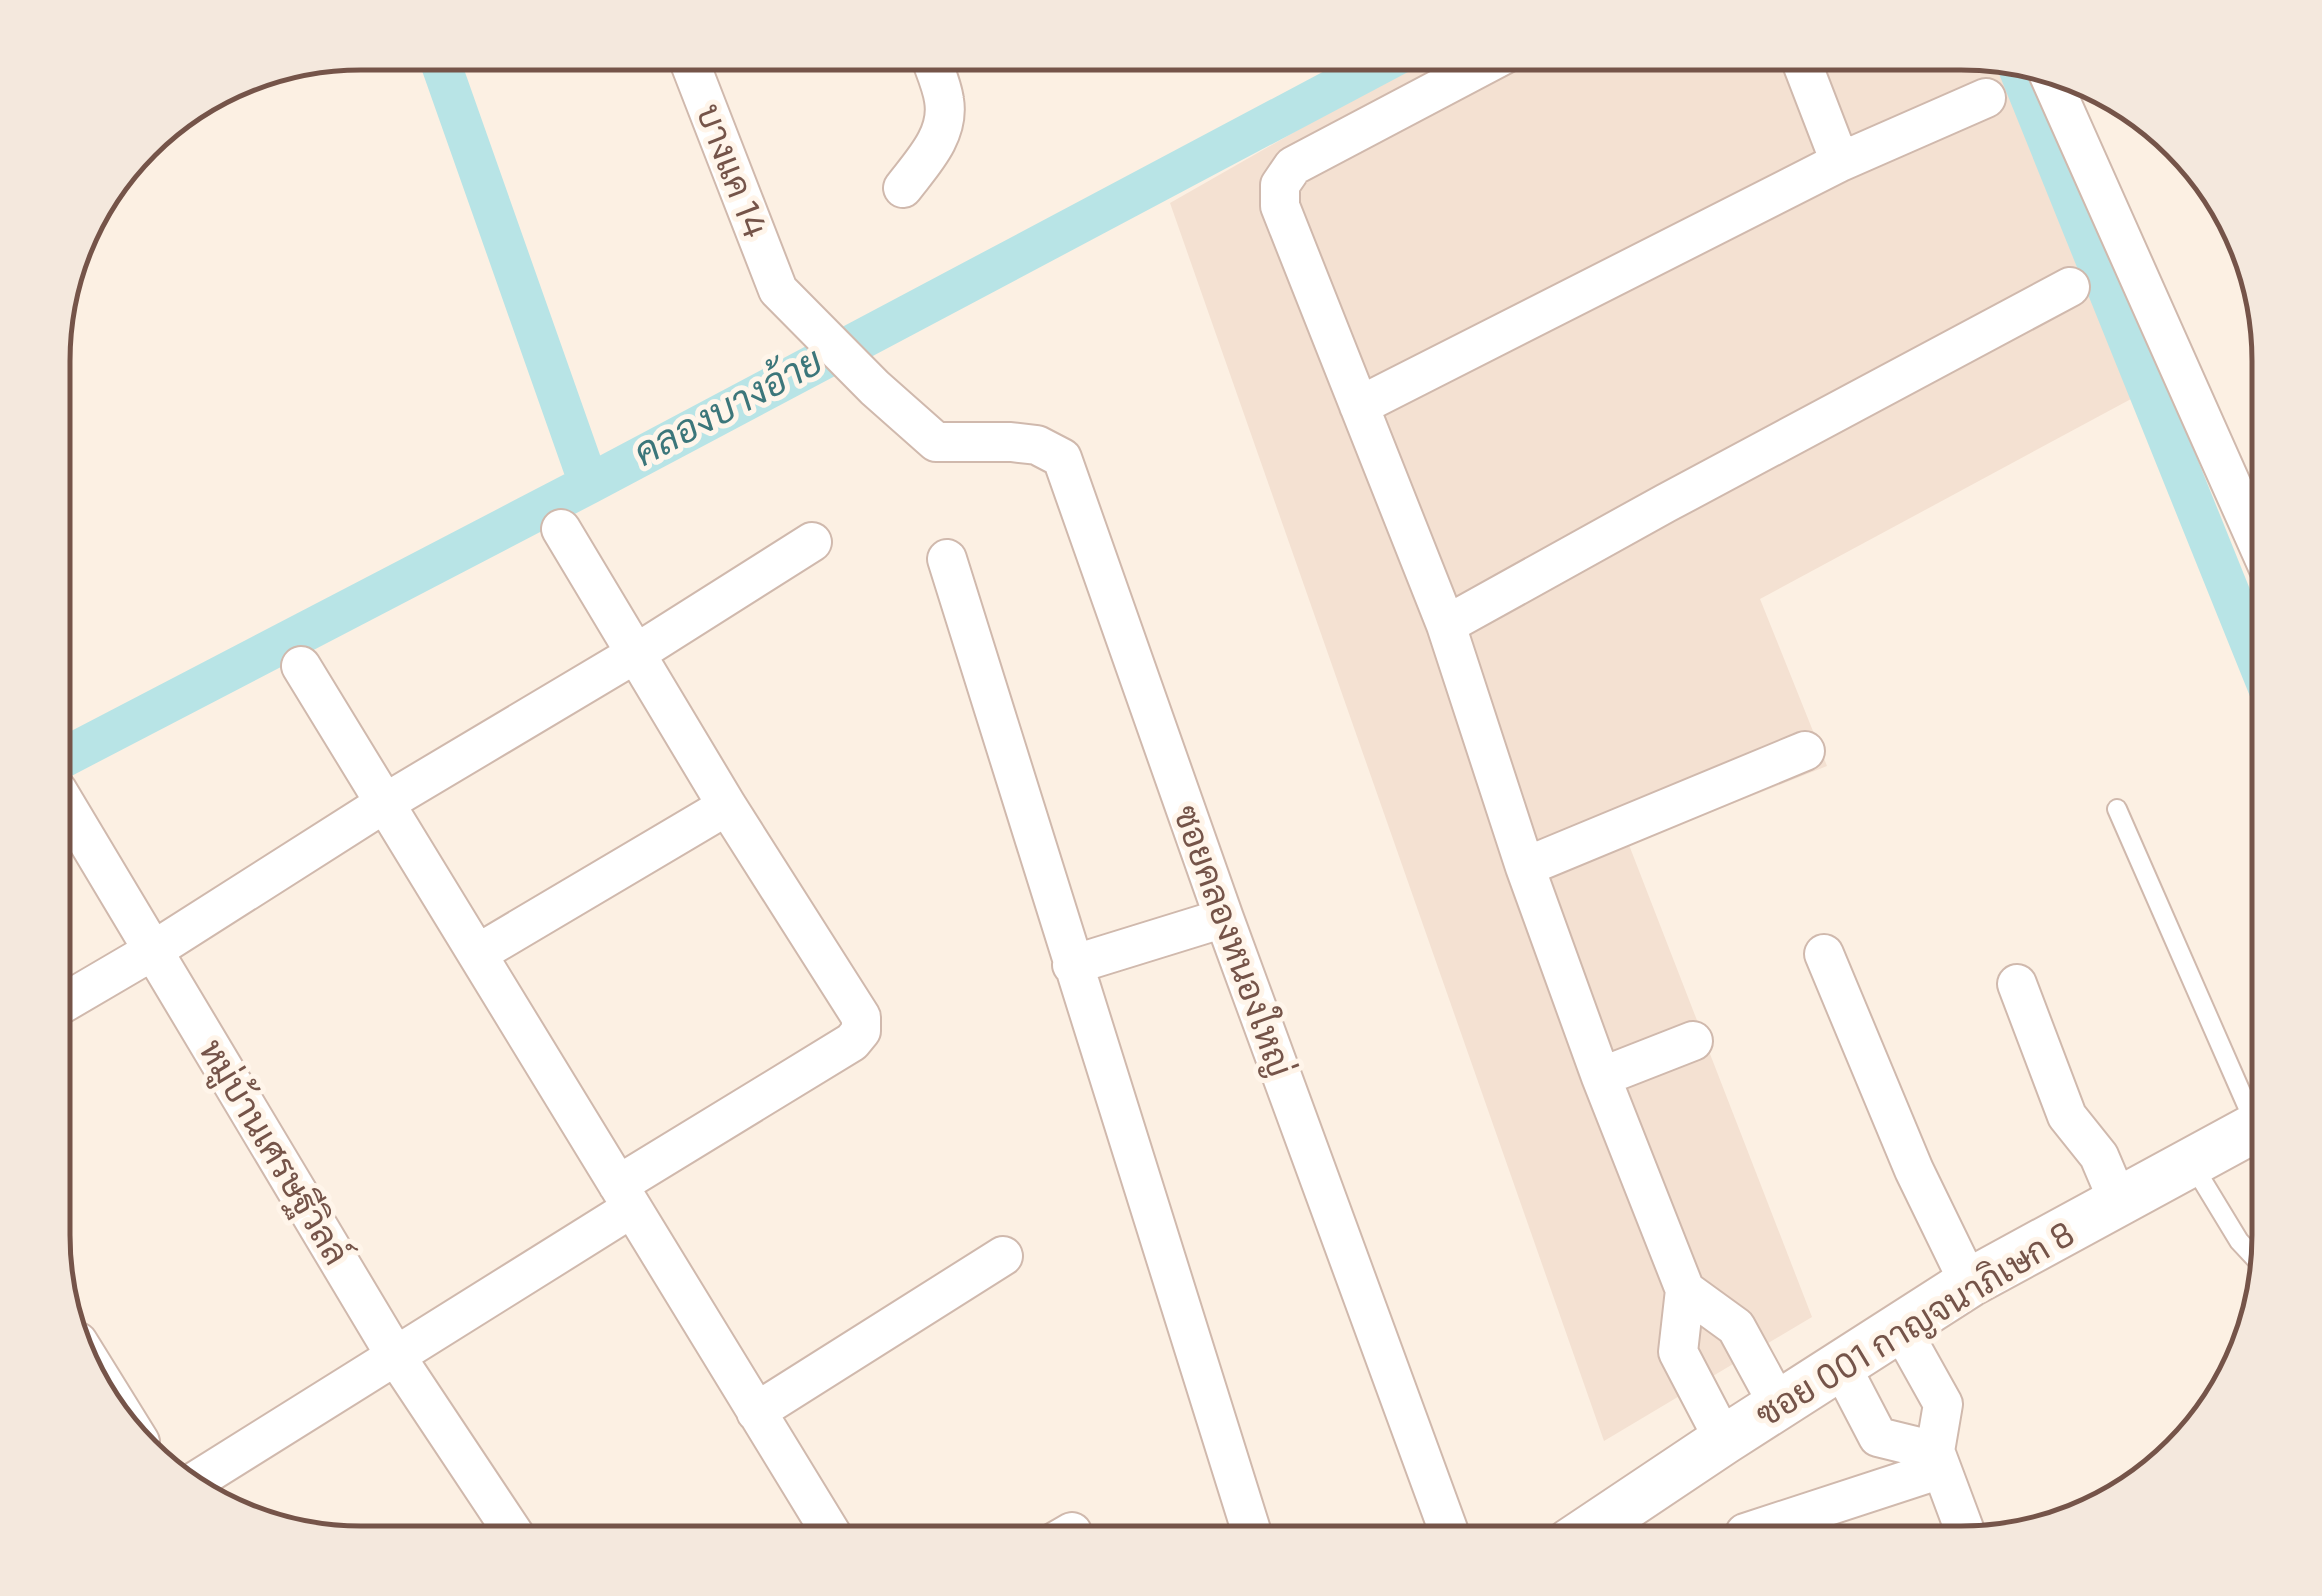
<svg xmlns="http://www.w3.org/2000/svg" width="2322" height="1596" viewBox="0 0 2322 1596" font-family="'Exo 2',Sarabun,sans-serif">
<style>
.residential{fill:#f4e1d2}
.lines{fill:none;stroke-linecap:round;stroke-linejoin:round}
.canal{stroke:#b8e4e6;stroke-width:40}
.service-casing{stroke:#d0b9ad;stroke-width:22}
.minor-casing{stroke:#d0b9ad;stroke-width:42}
.tertiary-casing{stroke:#d0b9ad;stroke-width:52}
.service{stroke:#fff;stroke-width:18}
.minor{stroke:#fff;stroke-width:38}
.tertiary{stroke:#fff;stroke-width:48}
.labels{text-anchor:middle;stroke-width:10;stroke-linejoin:round;paint-order:stroke}
.street-label{font-size:35px;fill:#755449;stroke:#fff5ea}
.water-label{font-size:38px;font-style:italic;fill:#3c767a;stroke:#fff5ea}
.rim{fill:none;stroke:#755449;stroke-width:5}
</style>
<rect width="100%" height="100%" fill="#fcf0e3"/>
<path class="residential" d="M1433,53h547l17,3 134,343 -371,200 67,167 -198,79 183,472 -208,124 -434,-1238z"/>
<g class="lines">
<path class="canal" d="M437,53l152,431
M2015,60l254,630
M55,762l534,-278 812,-431"/>
<g class="service-casing">
<path id="service" d="M2117,809l138,315
M2191,1162l48,79 27,29"/>
</g>
<g class="minor-casing">
<path id="minor" d="M686,53l92,237 97,98 61,54h75l26,3 25,13 162,460 229,625
M1507,53l-214,113 -13,19v21l166,419 79,242 76,210 84,213 -7,62 46,88
M2045,66l224,503
M1840,162l146,-64
M903,188c19,-25 47,-53 41,-88 -2,-15 -10,-32 -15,-47
M1359,406l481,-244 -42,-109
M561,529l166,277 134,211v14l-9,11 -234,143
M947,559l308,984
M1446,625l220,-122 404,-216
M301,666l536,877
M57,790l338,565 125,188
M1525,867l280,-116
M477,954l250,-148
M1824,954l90,216 55,113
M1072,965l152,-47
M2017,984l50,132 32,40 20,47
M55,1008l99,-58 231,-147 250,-149 177,-112
M1601,1077l92,-36
M1685,1290l51,37 43,79
M78,1342l62,100
M1841,1366l37,71 57,14 8,-47 -43,-77
M756,1412l247,-156
M1935,1451l34,91
M186,1487l446,-279
M1053,1543l19,-11
M1749,1543l-4,-10 196,-64"/>
</g>
<g class="tertiary-casing">
<path id="tertiary" d="M1570,1543l154,-103 245,-157 300,-163"/>
</g>
<use href="#service" class="service"/>
<use href="#minor" class="minor"/>
<use href="#tertiary" class="tertiary"/>
</g>
<g class="labels">
<g class="street-label">
<text transform="translate(732 171) rotate(69)" y="12">บางแค 14</text>
<text transform="translate(1233 941) rotate(70)" y="12">ซอยคลองหนองใหญ่</text>
<text transform="translate(274 1152) rotate(59)" y="12">หมู่บ้านเศรษฐีวิลล์</text>
<text transform="translate(1915 1324) rotate(-31)" y="12">ซอย 001 กาญจนาภิเษก 8</text>
</g>
<g class="water-label">
<text transform="translate(728 407) rotate(-28)" y="13">คลองบางอ้าย</text>
</g>
</g>
<path d="M0 0H2322V1596H0ZM361 70H1961A291 291 0 0 1 2252 361V1235A291 291 0 0 1 1961 1526H361A291 291 0 0 1 70 1235V361A291 291 0 0 1 361 70Z" fill="#f4e8dd" fill-rule="evenodd"/>
<path class="rim" d="M361 70H1961A291 291 0 0 1 2252 361V1235A291 291 0 0 1 1961 1526H361A291 291 0 0 1 70 1235V361A291 291 0 0 1 361 70Z"/>
</svg>
